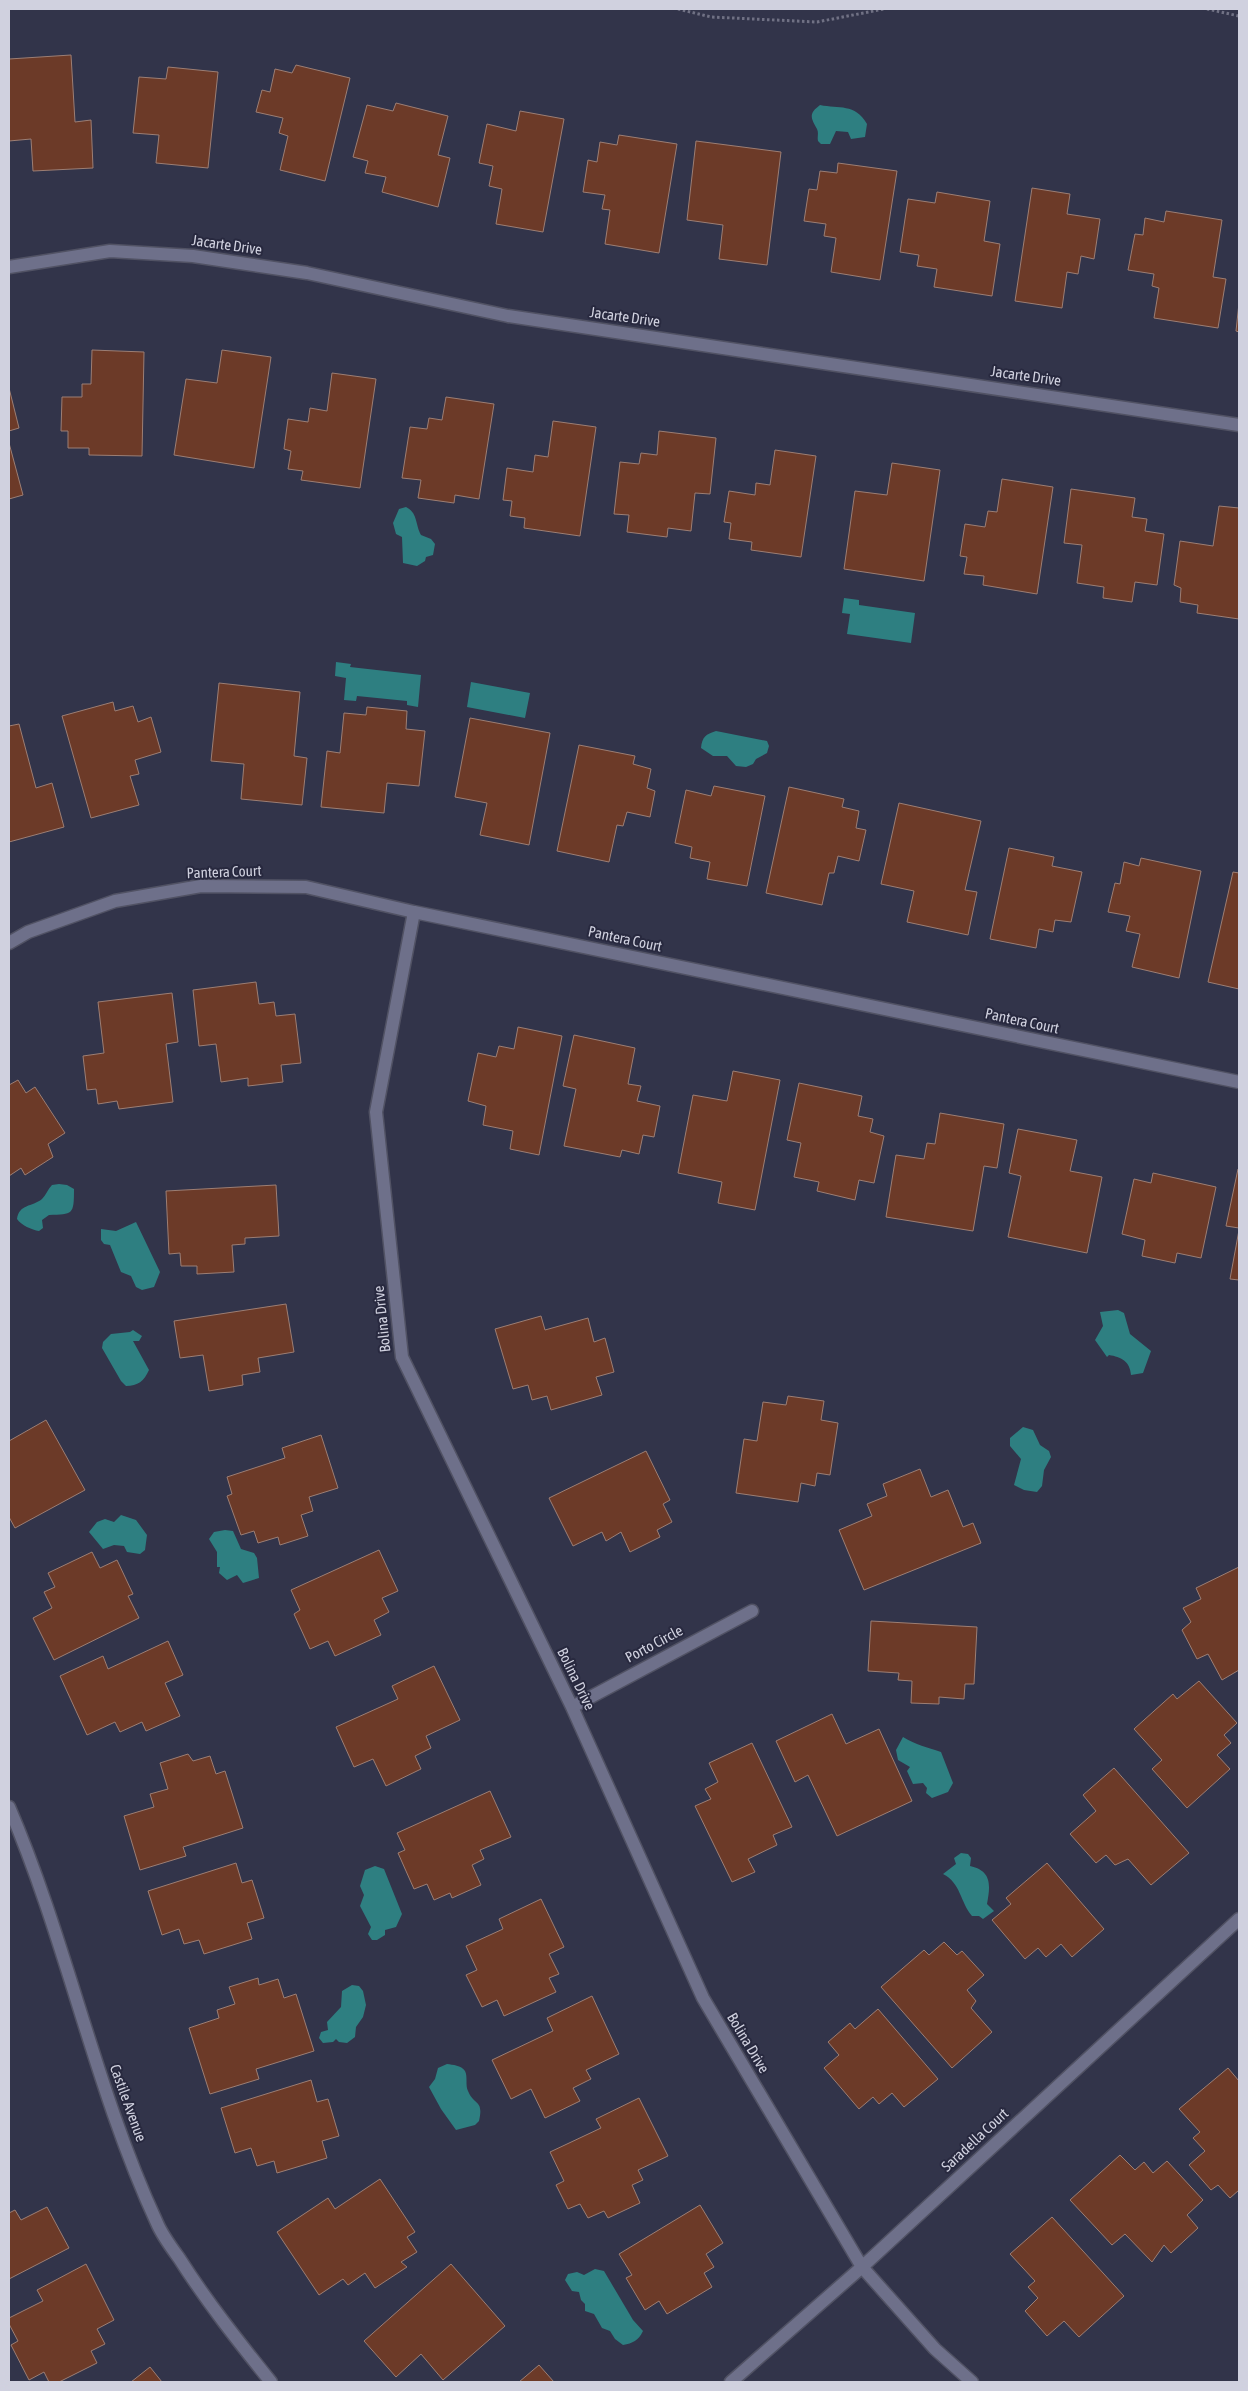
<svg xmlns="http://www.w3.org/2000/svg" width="1248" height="2391" viewBox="0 0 1248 2391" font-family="'Asap Condensed',sans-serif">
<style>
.water{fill:#2e7f81}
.building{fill:#6c3a28;stroke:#9c7e74}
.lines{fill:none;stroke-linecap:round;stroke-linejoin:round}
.street-casing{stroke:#515264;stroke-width:15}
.path{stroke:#707184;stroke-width:3;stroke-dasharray:2.5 2.5;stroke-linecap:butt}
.street{stroke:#6e708a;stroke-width:12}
.labels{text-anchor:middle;stroke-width:4;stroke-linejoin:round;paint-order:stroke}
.street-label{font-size:15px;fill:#d0d1df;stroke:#28293f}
</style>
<rect width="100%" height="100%" fill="#32344a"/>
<path class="water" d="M820,105c19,4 35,-2 47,19l-2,13 -14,2 -3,-7 -12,-1 -6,13h-9l-3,-3c-1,-4 1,-8 -1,-12 -6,-11 -9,-15 3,-24z
M406,507c12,6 9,17 15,28l10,4 4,5 -2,11 -7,2 -1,4 -8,5 -14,-3 -1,-26 -6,-3 -3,-11 6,-14z
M844,598l15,2v5l56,8 -4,30 -64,-9 3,-20 -8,-1z
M336,662l15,2 -1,3 71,8 -3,32 -11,-2v-4l-50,-5 -1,5 -12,-1 2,-22 -11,-2z
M471,682l59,11 -5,25 -58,-11z
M716,731l51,10 2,5 -2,7 -11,6 -3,5 -7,3 -10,-1 -9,-10h-14l-12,-8c1,-11 5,-14 15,-17z
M59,1184l8,1 7,4c0,26 -1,25 -25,26l-7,5 1,8 -4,3c-7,-1 -18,-6 -22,-12 2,-15 15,-12 25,-20 4,-4 6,-10 10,-14z
M136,1222l24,50 -6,15 -12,3 -6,-3 -5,-11 -10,-4 -11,-27 -6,-1 -3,-4v-11l15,2z
M1118,1310l6,3 6,21 21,17 -8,22 -12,2c-1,-14 -10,-18 -22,-20l-2,2 -12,-17 8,-14 -3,-14z
M133,1330l9,6 -3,5h-6l16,29c-5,11 -11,16 -23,16l-5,-5 -19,-33 1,-6 8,-8 19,-2z
M1023,1427l10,3 7,15 9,6 2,6 -7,13 -2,16 -5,6 -13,-2 -10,-5 7,-26 -11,-13v-8z
M121,1515l15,5 11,15 -2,15 -5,4 -13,-2 -3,-6 -10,-1 -11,4 -14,-17 8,-10 8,-3 9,3z
M225,1530l8,1 8,18 13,4 3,5 2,20 -16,5 -6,-8 -10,5 -8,-7 1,-6h-3v-15l-8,-13 5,-7z
M903,1737c13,8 24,10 38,15l12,31 -5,9 -16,6 -6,-5 1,-5 -4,-5 -10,1 -6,-13 3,-4 -12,-7 -2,-10z
M961,1853l7,1 3,4 -1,8c23,5 20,21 17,38l7,7 -11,8 -4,-3h-7c-12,-14 -11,-33 -29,-42l13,-10 -2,-6z
M375,1866l9,3 18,45 -6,13 -11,3v5l-8,5h-5l-4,-6 3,-7 -11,-21 4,-11 -4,-9 5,-16z
M352,1985l7,1 4,5 3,14 -3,12 -7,10 -1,10 -8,6 -8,-1 -3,-3 -3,3 -10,1 -4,-5 2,-6 7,-2 -1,-8 14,-15 1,-16z
M447,2064c6,1 14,1 18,7 3,6 0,14 3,20 6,15 16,8 11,30l-4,4 -19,5 -15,-21 -12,-22 6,-8 3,-11z
M595,2269l9,2 29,49 10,11c-5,10 -10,12 -20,14l-8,-6 -5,-8 -8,-3 -8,-14 -9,-3v-7l-4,-4 -2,-8 -7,-1 -7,-11 3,-6 9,-2 7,3z"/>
<path class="building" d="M71,55l4,67 16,-2 2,48 -60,3 -2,-32 -22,2v-82z
M296,65l54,13 -25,103 -45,-11 8,-34 -9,-3 4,-15 -27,-6 6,-22 8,2 5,-23 17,4z
M168,67l50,5 -10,96 -52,-5 3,-28 -26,-2 6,-56 27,2z
M396,103l52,13 -10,39 12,3 -12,49 -56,-15 4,-15 -21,-4 3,-12 -15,-4 14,-52 26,6z
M520,111l44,8 -21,113 -47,-8 6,-35 -13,-3 4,-20 -14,-3 8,-39 29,7z
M619,135l58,9 -18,109 -54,-9 5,-34 -8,-1 3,-14 -22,-3 5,-32 9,2 3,-20 17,3z
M696,141l85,11 -14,113 -48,-6 4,-34 -36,-5z
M838,163l59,8 -17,109 -49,-8 5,-34 -12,-2 2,-12 -22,-3 5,-32 8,1 3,-19 17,2z
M1032,188l38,6 -3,20 33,5 -6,40 -13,-3 -3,18 -11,-2 -5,36 -47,-7z
M937,192l53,9 -6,40 16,3 -8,52 -58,-9 3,-18 -20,-3 2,-11 -19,-3 8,-53 27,4z
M1166,211l56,9 -9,57 13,2 -8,49 -64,-10 5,-30 -7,-2 2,-12 -26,-4 7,-36 8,1 2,-17 19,4z
M1239,303v29l-3,-1z
M92,350l52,2 -2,104 -53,-1v-7h-21v-17h-7l1,-34h20v-13h9z
M222,350l49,7 -17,111 -80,-13 12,-76 31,4z
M332,373l44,6 -16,109 -59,-8 2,-9 -15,-2 3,-18 -7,-2 4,-30 20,3 2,-14 17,3z
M9,388l10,40 -10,3z
M446,397l48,7 -15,95 -24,-4 -1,8 -36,-5 3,-18 -19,-2 8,-51 17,2 2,-11 13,2z
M553,421l43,6 -16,109 -56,-8 1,-10 -15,-2 2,-15 -9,-1 4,-32 26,4 2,-17 13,2z
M659,431l57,7 -6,56 -15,-1 -4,38 -23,-3 -1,9 -40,-5 2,-17 -15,-1 6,-52 19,2 2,-11 16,2z
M9,443l14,52 -14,4z
M775,450l41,6 -15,101 -50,-7 1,-8 -23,-3 2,-16 -7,-1 5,-31 26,4 1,-12 14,2z
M892,463l48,7 -16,111 -80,-12 11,-78 32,4z
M1002,479l51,8 -16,107 -54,-9 1,-9 -20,-2 3,-17 -7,-1 5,-32 20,3 3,-16 9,1z
M1071,489l64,9 -3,19 15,2 -2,12 19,3 -7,51 -22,-3 -3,20 -29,-4 1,-11 -27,-4 5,-38 -18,-2z
M1219,506l20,2v111l-42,-6 1,-8 -18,-3 1,-14 -7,-3 6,-44 33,5z
M219,683l81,9 -6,64 13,2 -5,47 -61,-6 3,-35 -33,-3z
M113,702l2,9 18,-5 5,16 13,-5 10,35 -26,8 4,14 -9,2 9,29 -48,13 -29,-102z
M367,707l40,4 -1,18 19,2 -6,55 -32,-3 -3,30 -63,-6 6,-56 13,2 4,-40 22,2z
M470,718l80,15 -21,112 -49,-10 7,-32 -32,-6z
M19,724l17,64 16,-5 12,44 -55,15v-116z
M579,745l56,11 -2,8 18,5 -4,19 8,3 -5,26 -23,-5 -4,14 -6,-1 -8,37 -52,-11z
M714,786l51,10 -18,90 -40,-7 3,-17 -20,-4 2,-11 -17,-4 11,-53 25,6z
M789,787l55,12 -2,8 17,4 -3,17 10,2 -7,31 -21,-5 -4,17h-5l-7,32 -56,-12z
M899,803l82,18 -16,69 12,2 -9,43 -61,-13 7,-31 -33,-7z
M1009,848l45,9 -2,9 30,6 -11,50 -16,-2 -2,12 -14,-3 -3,19 -46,-9z
M1141,858l60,13 -22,107 -47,-11 8,-33 -14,-3 4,-15 -22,-4 7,-29 5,1 4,-22 15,4z
M1233,872l6,1v116l-31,-7z
M256,982l3,22 15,-2 2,14 19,-2 6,49 -20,2 2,17 -35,4v-8l-27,4 -5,-38 -17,2 -6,-56z
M172,993l6,49 -12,2 7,58 -54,7 -2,-8 -19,3 -2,-15 -9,1 -4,-34 21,-3 -6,-51z
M518,1027l44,9 -23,119 -29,-6 3,-18 -30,-6 3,-19 -18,-5 10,-48 18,4 3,-11 15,3z
M574,1035l61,13 -7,36 13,2 -4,15 23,5 -6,31 -11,-2 -4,19 -17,-4 -2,7 -56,-11 12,-57 -13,-3z
M733,1071l47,9 -25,130 -37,-7 4,-21 -44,-9 15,-78 34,6z
M18,1080l8,13 9,-6 30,46 -17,11 5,13 -28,18 -4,-7 -12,8v-91z
M799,1083l63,13 -4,20 15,3 -3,13 14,4 -10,47 -15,-3 -4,20 -38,-9 2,-9 -25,-5 7,-34 -14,-3z
M940,1113l64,11 -7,44 -13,-2 -11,65 -87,-14 10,-62 28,4 3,-16 8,1z
M1018,1129l59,11 -7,31 32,6 -15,76 -79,-16 13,-61 -12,-3z
M1238,1169h1v59l-13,-2z
M1153,1173l63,14 -15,71 -24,-5 -2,10 -33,-7 3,-16 -23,-6 12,-55 17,4z
M276,1185l3,51 -34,2v6l-13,1 2,27 -37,2v-8h-16l-1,-13 -11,1 -3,-63z
M1239,1230v50l-9,-1z
M286,1304l8,48 -36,6 2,14 -18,3 1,10 -34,6 -6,-36 -23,3 -6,-37z
M541,1316l4,14 43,-12 6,24 11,-4 9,34 -18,5 6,18 -51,15 -4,-14 -15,4 -4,-15 -15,4 -18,-60z
M788,1396l36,5 -3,19 17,3 -8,52 -13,-2 -2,13 -14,-3 -3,19 -62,-9 8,-54 13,2 6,-39 23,3z
M46,1420l39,70 -70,38 -6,-11v-76z
M321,1435l17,53 -29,9 4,14 -12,4 7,21 -28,9 -2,-8 -20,6 -4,-12 -13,4 -14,-39 5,-2 -5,-17 58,-19 -3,-10z
M646,1451l24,49 -7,4 9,18 -15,8 3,7 -30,15 -9,-20 -15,9 -4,-9 -29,14 -24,-48z
M920,1469l11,28 17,-7 15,37 10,-4 8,20 -117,47 -25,-60 33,-14 -5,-12 20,-8 -4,-12z
M379,1550l19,41 -16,7 7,14 -15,8 7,15 -46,21 -7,-15 -18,8 -16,-35 6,-4 -9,-20z
M92,1552l8,16 17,-8 16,34 -5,2 11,22 -85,42 -21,-42 19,-10 -8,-16 11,-5 -7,-14z
M1239,1567v103l-17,10 -14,-26 -11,5 -15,-29 9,-8 -8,-14 18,-9 -5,-11z
M871,1621l106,6 -3,57h-9l-1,15 -25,-2v7l-28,-1 1,-22 -14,-1 1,-7 -31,-2z
M168,1641l15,34 -18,8 15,33 -34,15 -4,-9 -22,10 -5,-10 -28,13 -27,-59 43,-20 5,13z
M434,1666l26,54 -34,16 5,12 -16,8 6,13 -35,17 -13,-27 -19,8 -18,-40 62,-28 -6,-13z
M1199,1681l38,42 -13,12 7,8 -14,12 13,14 -43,39 -35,-39 10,-9 -28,-31 39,-35 4,5z
M832,1714l14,30 33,-15 33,72 -75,35 -29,-61 -13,7 -19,-41z
M752,1743l40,84 -19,8 4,10 -29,14 7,13 -23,10 -37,-76 16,-7 -6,-10 13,-7 -9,-19z
M188,1754l5,7 17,-5 6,18 9,-3 18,57 -60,19 3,9 -46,14 -16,-54 30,-9 -4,-13 18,-5 -8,-26z
M1114,1768l75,85 -38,32 -23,-26 -13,6 -9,-10 -10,8 -26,-29 26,-23 -13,-16z
M490,1791l21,46 -31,13 4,9 -12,6 9,20 -29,13 -2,-5 -16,7 -7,-16 -13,5 -16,-36 7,-3 -8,-17z
M236,1863l6,20 10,-3 12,38 -17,5 5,16 -48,15 -5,-14 -15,4 -5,-15 -17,6 -14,-44z
M1047,1863l57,66 -32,28 -11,-13 -15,13 -8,-9 -13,11 -33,-39 19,-16 -5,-6z
M541,1899l23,48 -15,7 10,20 -10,4 7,14 -52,24 -7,-16 -15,7 -16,-32 11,-5 -11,-24 37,-17 -4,-10z
M944,1942l13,13 5,-4 22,24 -17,15 9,11 -5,7 21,24 -40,36 -71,-81 43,-37 5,5z
M258,1978l1,7 19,-6 6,19 12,-4 18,57 -58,18 3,10 -49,15 -21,-66 30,-10 -2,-8 18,-6 -6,-17z
M592,1996l27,58 -33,16 5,9 -18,9 7,13 -35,17 -14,-29 -20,10 -19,-39 61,-29 -6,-13z
M878,2009l60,70 -34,28 -12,-14 -13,11 -6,-7 -14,12 -35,-41 15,-13 -11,-13 22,-19 5,6z
M1228,2068l11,13v109l-9,8 -12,-13 -7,5 -22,-25 16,-14 -12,-13 7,-6 -21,-23z
M311,2080l6,22 11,-3 11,37 -17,5 5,17 -50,15 -3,-12 -17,5 -6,-18 -16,5 -14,-45z
M639,2098l29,58 -30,14 5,10 -11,5 8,18 -32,15 -4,-7 -16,7 -8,-14 -12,5 -12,-24 8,-4 -14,-29 51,-24 -5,-9z
M1120,2155l15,15 9,-8 9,11 14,-12 36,39 -16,15 11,13 -27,25 -7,-8 -12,17 -27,-28 -13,11 -42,-45z
M380,2179l35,53 -8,5 10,15 -16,10 6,5 -32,21 -10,-15 -17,12 -5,-6 -24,16 -42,-63 51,-34 7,11z
M700,2205l23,38 -17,11 8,13 -10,6 8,14 -45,27 -8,-13 -14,9 -19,-32 6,-3 -13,-21z
M47,2207l22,41 -60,31v-66l6,-3 6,10z
M1052,2217l72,79 -45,41 -15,-16 -17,15 -22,-25 13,-13 -10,-11 7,-6 -25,-27z
M86,2264l28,56 -17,9 8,15 -14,7 6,12 -38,19h-10l-5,-10 -15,8 -18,-35 7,-4 -9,-17v-6l34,-17 -6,-11z
M451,2264l54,62 -62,54 -22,-26 -25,23 -32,-36z
M539,2365l15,17h-35z
M150,2367l12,15h-31z"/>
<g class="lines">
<g class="street-casing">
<path id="street" d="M9,267l101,-16 83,5 114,17 201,43 731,109
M414,912l-38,200 26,245 170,350 131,291 159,269 73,82 37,33
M9,943l19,-11 87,-31 86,-15 105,1 108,25 825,170
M572,1707l180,-96
M9,1807c58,135 86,282 148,416 5,12 14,24 22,35 28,44 59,83 92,124
M731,2382l131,-115 377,-348"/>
</g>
<path class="path" d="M678,9l33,8 106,5 67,-13
M1207,9l32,7"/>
<use href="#street" class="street"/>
</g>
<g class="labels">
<g class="street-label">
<text transform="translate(227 245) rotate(8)" y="5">Jacarte Drive</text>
<text transform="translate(625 317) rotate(8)" y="5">Jacarte Drive</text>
<text transform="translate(1026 376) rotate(8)" y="5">Jacarte Drive</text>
<text transform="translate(224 872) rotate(-2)" y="5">Pantera Court</text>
<text transform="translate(625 939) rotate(12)" y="5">Pantera Court</text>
<text transform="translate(1022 1021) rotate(12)" y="5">Pantera Court</text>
<text transform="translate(382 1319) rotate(-96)" y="5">Bolina Drive</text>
<text transform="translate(654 1644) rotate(-28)" y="5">Porto Circle</text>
<text transform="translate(576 1679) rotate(64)" y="5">Bolina Drive</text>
<text transform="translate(748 2043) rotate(59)" y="5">Bolina Drive</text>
<text transform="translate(128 2103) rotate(70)" y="5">Castile Avenue</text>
<text transform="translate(975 2140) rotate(-43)" y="5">Saradella Court</text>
</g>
</g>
<rect width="1248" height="2391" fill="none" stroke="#d0d1df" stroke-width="20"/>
</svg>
